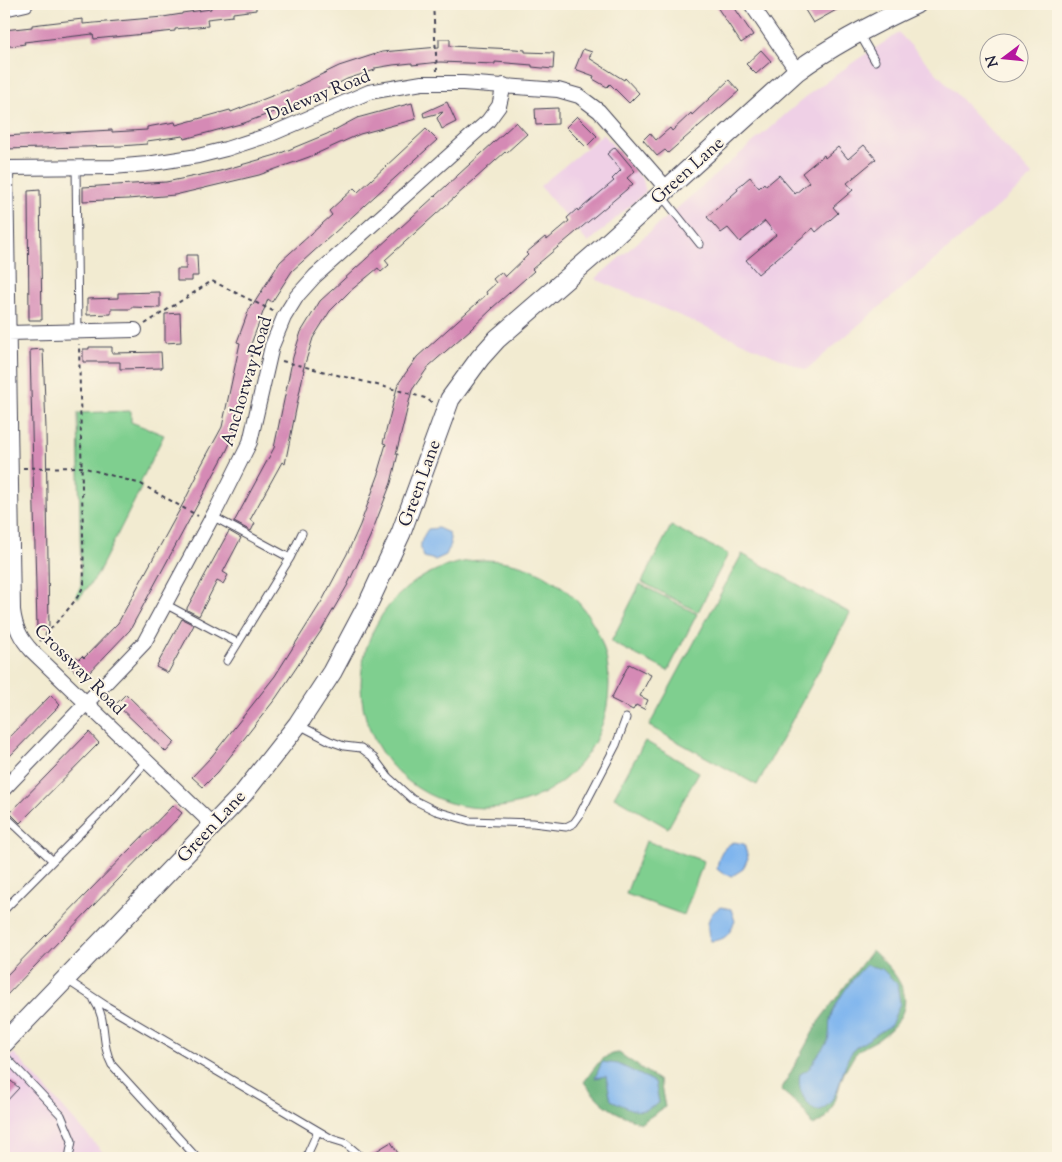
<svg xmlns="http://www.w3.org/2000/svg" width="1062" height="1162" viewBox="0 0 1062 1162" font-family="'Sorts Mill Goudy',serif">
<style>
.built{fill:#efd0e6}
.green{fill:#7fcf8f;stroke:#507865}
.forest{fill:#67b27a;stroke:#446a5a}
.water{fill:#7fb5ee;stroke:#506c94}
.building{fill:#d58ab5}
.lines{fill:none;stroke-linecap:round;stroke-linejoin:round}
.lane-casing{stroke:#414052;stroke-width:9}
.street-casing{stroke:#414052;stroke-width:16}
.secondary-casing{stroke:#414052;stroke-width:21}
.path{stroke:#414052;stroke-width:2;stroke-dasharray:4 4;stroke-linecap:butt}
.lane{stroke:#fff;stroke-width:7}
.street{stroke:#fff;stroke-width:14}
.secondary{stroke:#fff;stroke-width:19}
.labels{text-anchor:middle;stroke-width:4;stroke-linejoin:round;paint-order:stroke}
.street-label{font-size:18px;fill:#22223b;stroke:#fcf5e5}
</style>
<rect width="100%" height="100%" fill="#fcf5e5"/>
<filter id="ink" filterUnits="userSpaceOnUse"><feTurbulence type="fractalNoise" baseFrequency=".02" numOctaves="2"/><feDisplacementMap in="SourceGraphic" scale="10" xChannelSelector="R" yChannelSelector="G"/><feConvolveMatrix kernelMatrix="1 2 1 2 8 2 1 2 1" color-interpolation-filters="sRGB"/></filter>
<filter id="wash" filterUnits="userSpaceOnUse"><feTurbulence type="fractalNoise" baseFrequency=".0096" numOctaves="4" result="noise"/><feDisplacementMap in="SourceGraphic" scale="20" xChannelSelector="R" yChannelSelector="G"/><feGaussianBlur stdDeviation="1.12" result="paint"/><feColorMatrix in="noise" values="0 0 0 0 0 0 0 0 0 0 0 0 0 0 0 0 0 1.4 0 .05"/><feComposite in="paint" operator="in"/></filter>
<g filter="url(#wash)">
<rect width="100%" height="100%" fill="#f2ebd1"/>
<path class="built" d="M899,33l134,143 -227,194 -211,-91 214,-185 49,-35z
M603,134l40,46 3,12 -58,51 -48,-57z
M14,1053l94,105h-104v-94z"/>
<path class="green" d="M131,411v11l33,13 -23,46v7l-45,89 -17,21 -3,-2 5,-11 -3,-172z
M671,526l57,28 -30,58 -56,-30z
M742,554l108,59 -93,172 -108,-59z
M361 684a124 124 0 1 1 248 0a124 124 0 1 1-248 0Z
M640,584l57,30 -29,57 -57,-29z
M645,741l54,31 -31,56 -54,-31z
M646,841l58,20 -20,54 -58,-21z"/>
<path class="forest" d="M872,950c33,31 50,57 7,89 -8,5 -20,9 -25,17 -3,6 -7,11 -10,17 -6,14 -8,33 -19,46 -3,3 -9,5 -13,7 -4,-15 -20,-26 -31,-36l38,-69z
M619,1053l41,28 5,26 -24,16c-29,-12 -38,-15 -57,-41 10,-13 17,-28 35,-29z"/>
<path class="water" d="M438,528l11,5 2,11 -5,11 -11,5 -11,-3c-6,-10 -3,-18 4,-28z
M734,842l10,2 4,14 -5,11 -11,7 -10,-3 -5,-4c2,-14 4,-21 17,-27z
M721,907l10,2 4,12c-6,13 -8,19 -24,20 -6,-13 -4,-28 10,-34z
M866,965l16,4 15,15 3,19 -9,22 -36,23 -7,10 -11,33 -8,13 -8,6h-7c-11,-10 -17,-22 -14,-36 13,-6 11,-10 18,-19 5,-8 10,-11 11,-20 1,-5 0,-11 1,-15 4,-17 24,-44 36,-55z
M602,1062l16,2 37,18 4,21c-22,14 -27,6 -48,-3l-5,-24 -11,2z"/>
<g id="blocks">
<path class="building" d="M210,4h46v6l-23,3v3l-26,3 1,7 -33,3v2l-81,8 -1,-5 -69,8 1,2 -21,3v-17l28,-3v-2l51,-6v5l80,-7 19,-3v-1l29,-4z
M715,4h17l21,31 -12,8z
M816,4h31l-34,19 -8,-13z
M439,39h11v7l65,3 10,1v2l29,1 -1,16 -21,-2v-2l-37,-3v2l-55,-2 -28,3v-2l-19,2 -18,3v2l-28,9 -46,23 -57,21 -60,16 -1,-3 -36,5v3l-26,2 -117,3v-13l108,-6v2l35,-2v-3l28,-5 1,3 54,-15 1,2 56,-22v1l52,-25 43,-14 57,-5z
M583,49l9,3 -3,6 35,22 1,-2 14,15 -10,10 -19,-19 -3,3 -14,-8 1,-3 -19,-7z
M761,50l10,11 -15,13 -10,-10z
M729,80l10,11 -71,62 -3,-3 -8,6 -14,-16 7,-7 6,7 14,-12 2,3 19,-18 1,2z
M447,102l9,20 -14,7 -5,-11 6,-6 -19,5 -1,-4z
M412,103l4,16 -56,15 -51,23 -50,18 -84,20 -47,4 -45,2v-14l83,-5 54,-11 56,-16 51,-21 30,-16z
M558,108v16l-22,1 -1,-16z
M577,116l20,20 -11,11 -20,-20z
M516,122l11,12 -21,19 -1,-1 -120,108 4,5 -8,7 -3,-4 -29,24 -19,19 -17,27 -10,32h1l-19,94 -3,-2 -32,58 5,3 -4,8 -17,-9 40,-74 19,-91 8,-25 19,-31z
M426,129l11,11 -145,131 -20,31 -4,-3 -20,53 4,1 -7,38h-2l-9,43 -7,16 -97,180 -43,45 -6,-6 -4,4 -9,-8 8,-8 3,2 3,-3 2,2 34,-35 67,-123 12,-24 -1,-1 26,-48 18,-84 -3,-1 14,-38 2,1 27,-43 52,-47 -3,-4 25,-23 4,4z
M864,145l12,14 -29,24 6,7 -20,17 5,6 -22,19 -3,-4 -55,46 -12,-14 30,-25 -11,-14 -25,21 -12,-14 -7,5 -14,-16 31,-27 -1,-2 13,-11 9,11 5,-5 2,3 13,-11 16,19 14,-12 -7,-9 22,-18 1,3 13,-11 10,12z
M615,147l20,24 -8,7 6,6 -101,85 2,2 -42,37h1l-22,21 -42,37 -17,24 -16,64h2l-7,29 -21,54 -23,49 -26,45 -45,67 -58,74 -15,15 -11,-10 20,-21 63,-80 47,-75 25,-47 13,-29 20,-54h-2l8,-27 -3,-1 15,-59 19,-27 70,-63 -1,-2 10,-9 -3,-4 8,-7 4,5 23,-22 -2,-2 19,-16 2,3 22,-19 -2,-3 10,-9 1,2 36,-30 -2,-2 9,-9 -14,-16z
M40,190l2,130h-13l-1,-129z
M186,255h11l1,21h-6v5h-15v-12h9z
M160,292v16l-29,-1v2h-20v5l-24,1v-16l31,-1v-5z
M180,313l1,29 -16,1v-29z
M89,347h23v6l49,-1 1,16 -42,1v-7h-37v-13h6z
M43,349l3,80 3,198h-12l-7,-277z
M229,531l12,7 -18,34 5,3 -5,9 -6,-3 -18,35 -12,-6v-2z
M182,619l12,6 -26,48 -12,-6z
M629,664l22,11 -11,21 8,4 -4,9 -8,-4 -3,5 -22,-11z
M126,694l49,48 -9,10 -50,-48z
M51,695l9,10 -56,57v-19z
M89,732l10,11 -79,80 -10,-10z
M173,805l9,8 -4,5 -174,180v-20z
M11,1081l8,7 -15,16v-16z
M391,1142l10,16h-36z"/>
</g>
</g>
<g filter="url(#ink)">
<use href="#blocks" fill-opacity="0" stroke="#414052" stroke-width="1"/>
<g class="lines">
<g class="lane-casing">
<path id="lane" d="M859,33l16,28
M76,167l2,165
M661,195l39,49
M212,516l78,42
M165,604l73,39
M227,661l63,-103 12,-25
M299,725l31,16 14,5 17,2 13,10 14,19 24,22 24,12 34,10 63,2 33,4 8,-4 5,-7 37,-71 10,-27
M4,815l48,45
M4,910l102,-103 41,-46
M67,980l41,27 224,132 13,4 13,11
M94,1000c14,20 6,43 18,65l85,93
M4,1055l57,60 11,26 -3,17
M308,1158v-5l10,-22"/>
</g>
<g class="street-casing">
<path id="street" d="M751,4l46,67
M4,9l22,-5
M4,168l109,-1 34,-3 51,-8 28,-7 43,-14 100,-43 53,-9h41l95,7 21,6 20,15 68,78
M6,168l7,442c2,17 7,28 19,41l181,174
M8,333l127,-3
M4,789l140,-146 72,-133 34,-68 22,-96 12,-29 13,-21 18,-20 173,-155 11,-15 5,-21"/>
</g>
<g class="secondary-casing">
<path id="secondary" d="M4,1043l239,-249 55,-70 34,-52 36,-68 33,-71 49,-134 30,-41 17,-19 105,-91 195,-177c37,-27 78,-48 119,-67"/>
</g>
<path class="path" d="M433,4l4,67
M145,324l67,-43 61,30
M282,361l115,29 28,8 8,5
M23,468l59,-1 59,17 57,32
M40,641c12,-15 39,-40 44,-57l-5,-240"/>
<use href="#lane" class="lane"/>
<use href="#street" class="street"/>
<use href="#secondary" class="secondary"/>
</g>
</g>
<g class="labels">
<g class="street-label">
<text transform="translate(318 95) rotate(-22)" y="6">Daleway Road</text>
<text transform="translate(687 170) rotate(-42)" y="6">Green Lane</text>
<text transform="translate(246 381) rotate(-73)" y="6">Anchorway Road</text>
<text transform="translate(419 483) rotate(-70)" y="6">Green Lane</text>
<text transform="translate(80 669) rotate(45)" y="6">Crossway Road</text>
<text transform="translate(211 826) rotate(-47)" y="6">Green Lane</text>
</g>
</g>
<rect width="1062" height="1162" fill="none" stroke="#fcf5e5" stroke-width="20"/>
<g transform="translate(1004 58) rotate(254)"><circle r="24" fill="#fcf5e5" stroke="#a5a1a1"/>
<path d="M0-4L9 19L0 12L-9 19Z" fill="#b5179e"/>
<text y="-8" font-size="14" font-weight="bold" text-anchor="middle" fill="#22223b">N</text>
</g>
</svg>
